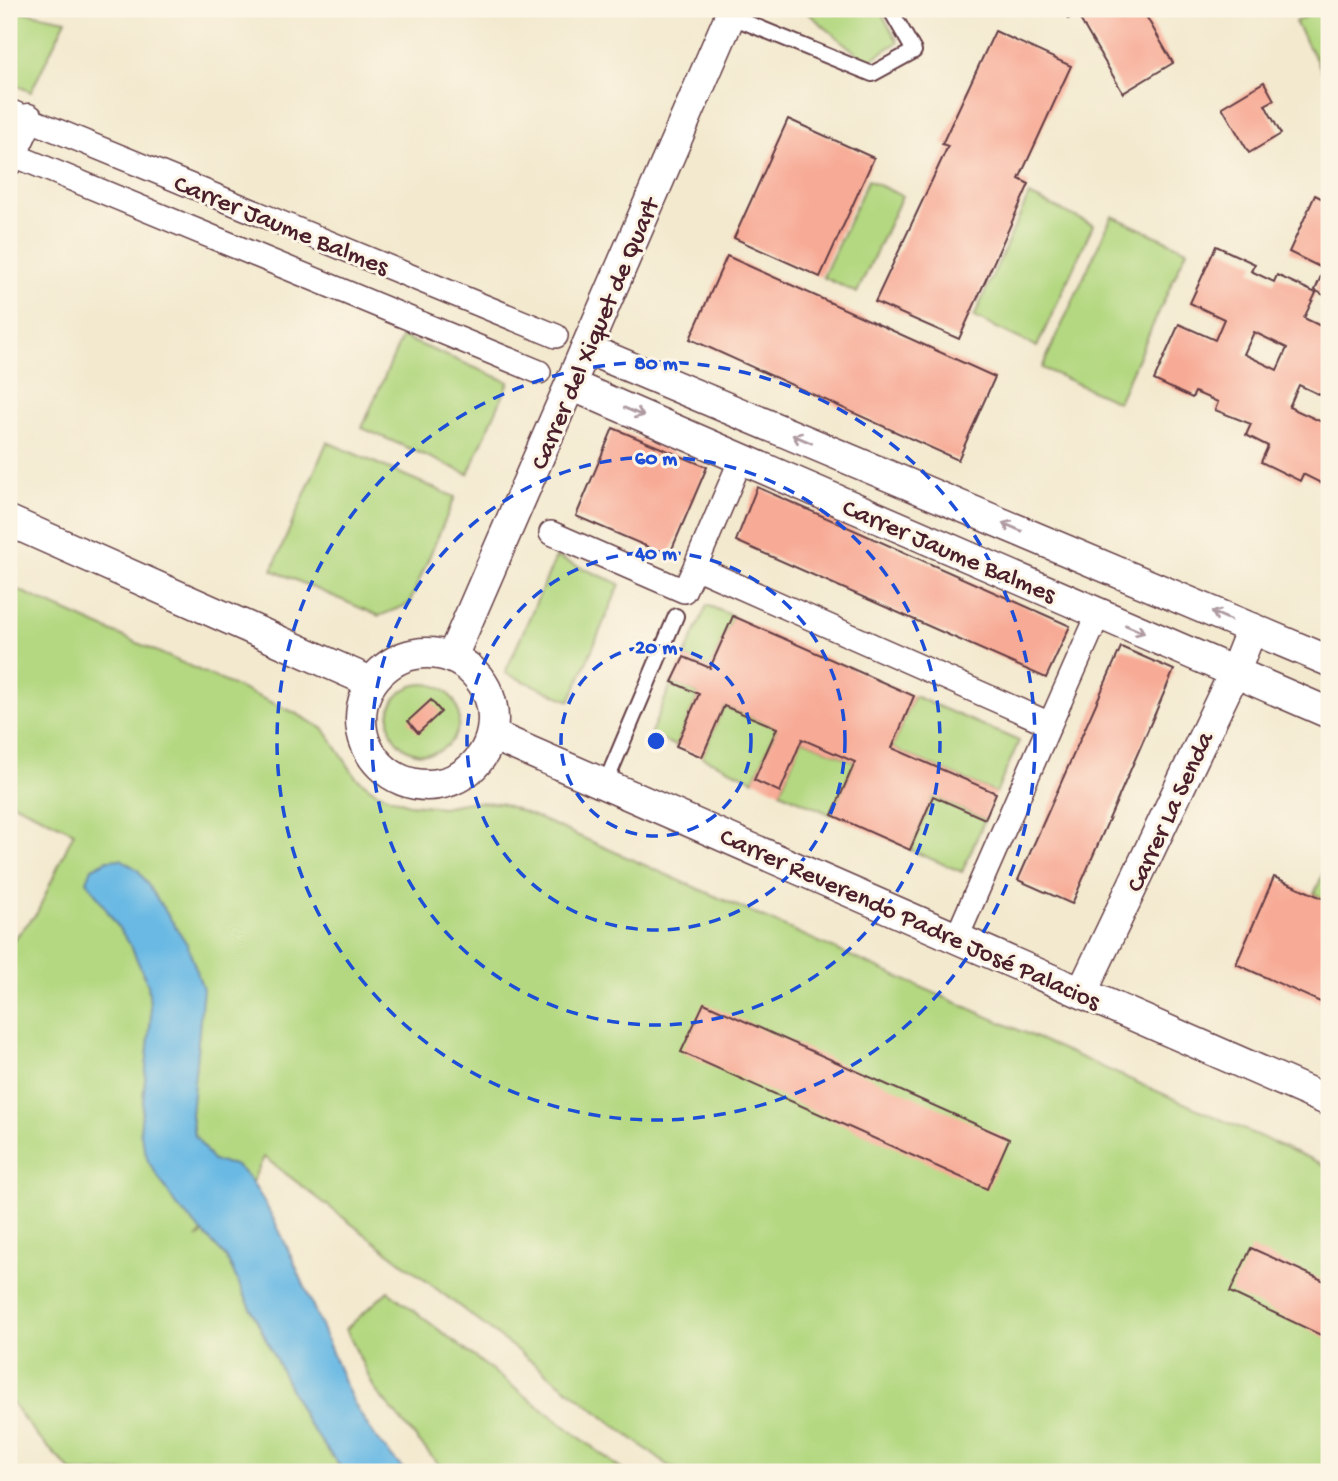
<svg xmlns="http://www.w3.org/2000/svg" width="1338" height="1481" viewBox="0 0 1338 1481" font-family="'Gochi Hand',sans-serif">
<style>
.green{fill:#b4d881;stroke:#7f7c56;stroke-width:2}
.water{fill:#69b9e4;stroke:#5a6c88;stroke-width:2}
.building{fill:#f7ab96;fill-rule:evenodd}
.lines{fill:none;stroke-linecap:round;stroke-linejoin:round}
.service-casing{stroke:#633d44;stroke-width:18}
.pedestrian-casing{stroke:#633d44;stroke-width:26}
.minor-casing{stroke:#633d44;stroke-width:33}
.service{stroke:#fff;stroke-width:14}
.pedestrian{stroke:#fff;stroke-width:23}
.minor{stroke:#fff;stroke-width:30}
.oneway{stroke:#ae9aa0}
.ring{fill:none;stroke:#1d4ed8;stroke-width:3.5;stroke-dasharray:12 9}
.labels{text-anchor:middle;stroke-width:6;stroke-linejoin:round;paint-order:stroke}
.street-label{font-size:26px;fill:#4a1f2b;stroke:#fcf5e5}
.centre{fill:#1d4ed8;stroke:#fcf5e5;stroke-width:3.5}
.ring-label{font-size:21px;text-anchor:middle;font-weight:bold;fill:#1d4ed8;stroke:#fcf5e5;stroke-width:6;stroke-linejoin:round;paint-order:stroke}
</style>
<rect width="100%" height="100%" fill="#fcf5e5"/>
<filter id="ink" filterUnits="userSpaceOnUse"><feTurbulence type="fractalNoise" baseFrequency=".0143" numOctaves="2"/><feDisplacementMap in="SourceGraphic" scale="14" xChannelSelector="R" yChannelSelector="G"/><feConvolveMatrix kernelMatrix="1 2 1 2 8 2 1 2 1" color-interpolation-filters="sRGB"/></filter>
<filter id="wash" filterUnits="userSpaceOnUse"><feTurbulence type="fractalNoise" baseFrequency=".00686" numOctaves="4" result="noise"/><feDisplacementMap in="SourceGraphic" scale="28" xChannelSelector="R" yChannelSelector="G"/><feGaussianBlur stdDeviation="1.57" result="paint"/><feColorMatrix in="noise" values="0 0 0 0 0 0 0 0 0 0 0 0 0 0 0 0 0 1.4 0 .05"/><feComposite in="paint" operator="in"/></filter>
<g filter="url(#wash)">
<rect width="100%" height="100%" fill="#f3e9cf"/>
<path class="green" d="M9,9l57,11 -35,72 -22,-10z
M803,9h76l19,33 -31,20z
M1319,9h10v74l-34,-61z
M868,180l34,16 -45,97 -34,-16z
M1029,195l64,30 -56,122 -63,-30z
M1112,216l75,34 -69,152 -76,-34z
M402,337l107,45 -41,92 -106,-46z
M327,442l128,55 -46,107 -30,12 -107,-46z
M556,557l64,27 -50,117 -65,-28z
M9,586l284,126 31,17 32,48 20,15 33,12 33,3 27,-5 31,1 31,12 798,352v252l-5,53h-642l-15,-7 -403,-308 -12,25 -55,56 7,-5 22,24 80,164 38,51h-272l-35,-36 -28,-37v-454l28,-32 37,-81 -65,-31z
M707,605l26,11 -23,52 -26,-11z
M672,682l27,12 -23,52 -26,-11z
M389 719a35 35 0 1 1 70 0a35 35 0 1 1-70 0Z
M914,696l105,45 -23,52 -104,-45z
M724,706l53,22 -23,52 -52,-23z
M802,739l53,23 -23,53 -52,-23z
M933,796l52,23 -23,53 -52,-22z
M1329,860v41l-15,-7z
M388,1291l237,181h-180l-70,-82 -29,-61z"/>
<path class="water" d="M121,859l17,11 49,74 16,45 -12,126 3,19 19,27c6,2 15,2 21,4 36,17 97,192 118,234 15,29 32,50 54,73h-62l-38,-51 -80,-164 -50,-52 -28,-44 -8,-29 11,-116 -3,-31 -17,-39 -44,-65 5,-13 16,-8z"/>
<g id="blocks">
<path class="building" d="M1062,9h80l31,54 -50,30 -46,-79 -9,5z
M995,31l76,35 -52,113 10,5 -70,155 -84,-37 73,-156 -6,-2z
M1264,82l10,18 -9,5 16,29 -32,19 -27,-46z
M788,119l86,39 -54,119 -86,-39z
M1315,195l14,7v96l-14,-8 9,-21 -35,-17z
M1216,246l39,18 -4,7 23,11 3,-7 39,18 -12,25 25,12v69l-30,-14 -10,22 35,16 5,-12v83l-6,-3 2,-6 -22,-11 -3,7 -39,-19 7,-16 -22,-11 5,-11 -36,-14 3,-8 -23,-10 -3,6 -38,-18 25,-56 36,16 9,-21 -34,-16zM1254,332l33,16 -10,22 -33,-16z
M727,256l268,121 -37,83 -268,-121z
M613,428l94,39 -38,89 -93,-40z
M757,487l313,139 -24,52 -310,-137z
M733,616l181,80 -22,52 104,45 -11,26 -52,-23 -23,54 -78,-35 23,-53 -53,-23 -22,53 -26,-12 23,-52 -53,-22 -22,51 -26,-11 23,-52 -27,-12 12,-25 26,11z
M1121,647l53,23 -102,234 -54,-24z
M431,700l10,12 -23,21 -10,-12z
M1274,877l55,24v105l-93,-42z
M704,1003l305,136 -22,50 -306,-137z
M1251,1248l78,35v56l-99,-47z"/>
</g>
</g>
<g filter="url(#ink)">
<use href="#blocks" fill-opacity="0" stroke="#633d44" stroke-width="2"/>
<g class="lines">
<g class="service-casing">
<path id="service" d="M730,16l142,58 42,-23 -24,-42
M606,782l70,-166"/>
</g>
<g class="pedestrian-casing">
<path id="pedestrian" d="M9,111l547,225
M9,153l530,219
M551,533l133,58 11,-24 355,157 -93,213
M695,567l46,-108
M1050,724l49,-111"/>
</g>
<g class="minor-casing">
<path id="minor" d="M9,160l19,-41
M587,349l742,312
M571,385l758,328
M9,521l362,161
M361 719a66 66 0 1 1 132 0a66 66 0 1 1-132 0Z
M452,657l281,-648
M492,735l837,366
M1082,992l153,-321 17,-43"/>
</g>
<use href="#service" class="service"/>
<use href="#pedestrian" class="pedestrian"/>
<use href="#minor" class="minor"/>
</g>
<defs><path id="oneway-shaft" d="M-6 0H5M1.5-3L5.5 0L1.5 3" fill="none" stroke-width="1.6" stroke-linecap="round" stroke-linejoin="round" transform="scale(1.75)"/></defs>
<g class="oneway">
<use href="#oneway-shaft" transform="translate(634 412) rotate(23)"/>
<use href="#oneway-shaft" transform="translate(802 439) rotate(-157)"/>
<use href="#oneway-shaft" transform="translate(1012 527) rotate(-157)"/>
<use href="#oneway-shaft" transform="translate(1221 616) rotate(-157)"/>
<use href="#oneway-shaft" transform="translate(1135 629) rotate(23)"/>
</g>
</g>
<g class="ring">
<circle cx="656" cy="741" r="95"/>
<circle cx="656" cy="741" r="189"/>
<circle cx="656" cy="741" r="284"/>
<circle cx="656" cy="741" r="379"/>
</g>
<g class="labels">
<g class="street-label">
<text transform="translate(282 223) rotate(22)" y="9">Carrer Jaume Balmes</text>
<text transform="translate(593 333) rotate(-67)" y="9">Carrer del Xiquet de Quart</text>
<text transform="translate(950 549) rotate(23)" y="9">Carrer Jaume Balmes</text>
<text transform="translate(1168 811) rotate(-65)" y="9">Carrer La Senda</text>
<text transform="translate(911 917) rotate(24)" y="9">Carrer Reverendo Padre José Palacios</text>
</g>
</g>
<circle cx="656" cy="741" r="10" class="centre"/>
<g class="ring-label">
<text x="656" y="369">80 m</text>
<text x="656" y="464">60 m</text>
<text x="656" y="559">40 m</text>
<text x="656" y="653">20 m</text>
</g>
<rect width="1338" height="1481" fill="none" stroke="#fcf5e5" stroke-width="35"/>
</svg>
